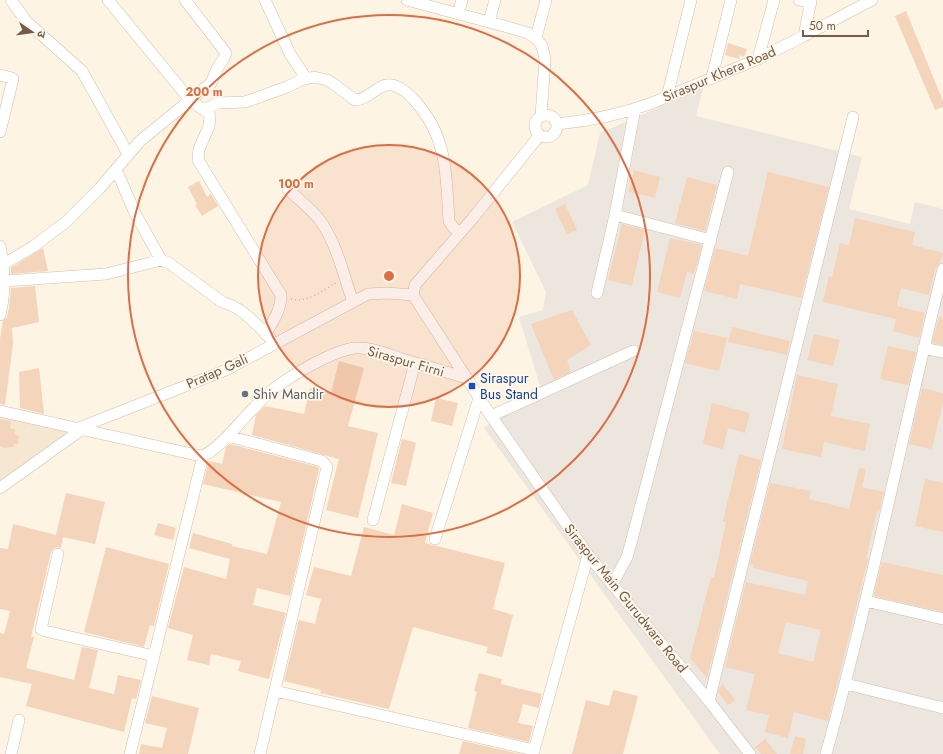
<svg xmlns="http://www.w3.org/2000/svg" width="943" height="754" viewBox="0 0 943 754" font-family="Jost,'Noto Sans Devanagari',sans-serif">
<style>
.residential{fill:#f5e7d1}
.industrial{fill:#ece6de}
.building{fill:#f4d4ba;fill-rule:evenodd}
.lines{fill:none;stroke-linecap:round;stroke-linejoin:round}
.minor-casing{stroke:#d1bfac;stroke-width:12}
.path{stroke:#d9b79d;stroke-width:1.5;stroke-dasharray:1 3;stroke-linecap:butt}
.minor{stroke:#fff;stroke-width:11}
.ring{fill:none;stroke:#db6e44;stroke-width:2}
.transit-dot{fill:#1a4fb4;stroke:#fff8eb;stroke-width:1.5}
.worship-dot{fill:#6b7280;stroke:#fff8eb;stroke-width:1.5}
.labels{text-anchor:middle;stroke-width:3.5;stroke-linejoin:round;paint-order:stroke}
.street-label{font-size:14px;fill:#775b48;stroke:#fff8eb}
.transit-label{font-size:14px;fill:#164399;stroke:#fff8eb;text-anchor:start}
.worship-label{font-size:14px;fill:#5b616d;stroke:#fff8eb;text-anchor:start}
.centre{fill:#db6e44;stroke:#fff8eb;stroke-width:2}
.ring-label{font-size:12px;text-anchor:middle;font-weight:bold;fill:#db6e44;stroke:#fff8eb;stroke-width:3.5;stroke-linejoin:round;paint-order:stroke}
</style>
<rect width="100%" height="100%" fill="#fdf4e3"/>
<path class="residential" d="M0,413l79,16 -79,62z"/>
<path class="industrial" d="M703,88l-7,28 166,41 -13,52 61,15 5,-22 28,7v545h-223l-236,-326 56,-42 -21,-69 24,-7 3,-18 -34,-70 76,-37 12,-52z"/>
<path class="building" d="M906,11l37,90v6l-8,3 -40,-94z
M728,43l19,6 -3,8 -4,-2 -1,4 -14,-4z
M634,170l26,7 -5,21 -26,-6z
M768,172l61,15 -28,111 -61,-14 -3,15 -33,-8 11,-43 33,8z
M687,177l30,8 -12,46 -30,-8z
M199,181l8,16 4,-3 7,12 -16,10 -7,-11 2,-1 -9,-17z
M565,204l12,26 -10,4 -12,-25z
M855,218l60,14 -3,13 31,8 -3,10 -4,4 -7,28 -28,-7 -4,18 28,7 -6,25 -26,-7 3,-12 -73,-17 6,-26 3,1 8,-34 9,2z
M622,224l23,6 -13,56 -24,-6z
M670,238l32,7 -8,29 -7,-2 -7,26 -23,-6z
M43,248l5,23 -37,3v-6z
M35,286l4,36 -27,6 1,16 -8,61 -5,-1v-65l3,-18 4,-4 2,-9 2,-20z
M572,310l19,35 -24,15 4,12 -17,8 -23,-56z
M939,317l4,1v27l-11,-2z
M732,327l58,14 -3,14 -59,-13z
M694,331l33,7 -8,33 -34,-8z
M814,334l26,6 -7,26 -26,-6z
M888,346l28,6 -8,33 -28,-6z
M339,361l25,7 -16,58 30,7 -20,85 -32,-8 13,-51 -87,-24 4,-20 9,-9 39,8 6,-26 21,5z
M39,368l5,46 -24,-6 -1,-36z
M797,375l41,9 -7,32 39,8 -5,27 -41,-9 -3,15 -39,-8z
M922,388l21,5v9l-11,47 -23,-5z
M436,398l22,5 -6,23 -21,-5z
M712,403l38,10 -5,20 -17,-5 -5,21 -20,-5z
M0,419l11,2 -1,7 5,2 -1,4 5,2 -1,8h-4l-1,3 -10,1v-1l-3,-1z
M402,439l14,4 -10,43 -15,-3z
M230,444l88,23 1,2 -29,127 -33,-8 -4,17 33,8 -17,66 -31,-8 3,-10 -30,-7 -2,11 -22,-5 6,-25 -25,-7 16,-61 42,12 4,-20 -41,-11 4,-15 39,11v2l35,8 14,-52 -78,-18 6,-23 13,3 4,-17z
M739,454l22,6 -54,218 -17,-20 21,-81 3,1 12,-56 -3,-1z
M859,468l7,1 -4,18 22,5 -5,20 -2,-1 -11,48h2l-3,12 -37,150 -34,-9 -6,26 -23,-6 4,-17 -23,-5 9,-36 -30,-7 21,-85 59,13 3,-14 -55,-13 1,-3 -4,-1 20,-81 41,8 -2,8 40,10zM786,622l35,8 -8,32 -35,-9z
M925,479l18,4v49l-28,-6z
M66,493l39,9 -10,42 -32,-7 -2,11 -5,-1 -5,5 -20,85h3l-8,31 48,12 8,-33 16,3 -9,38 25,6 4,-19 23,5 -5,19 -4,-1 -8,34 -98,-26 6,-22 -32,-7v-44l4,1 6,-23 -10,-2v-61l8,1 5,-25 43,11z
M402,504l31,9 -8,30 80,20 -12,46 20,6 -11,42 -16,-4 2,-6 -75,-20 -24,82 -69,-16 1,-3 -37,-9 15,-61 16,4 6,-25 -15,-4 8,-28 37,9 13,-49 30,8z
M158,523l18,5 -3,12 -19,-5z
M106,547l63,17 -15,62 -4,-1 -6,22 -60,-15z
M882,562l61,13v37l-69,-16z
M479,673l23,6 -1,5 41,10 -3,14 -16,-4 -5,19 15,3 -4,16 -61,-14 9,-36 -3,-1z
M723,684l12,16 -7,5 -10,-13 2,-5z
M613,690l25,6 -15,58h-51l14,-54 23,6z
M152,696l47,12 -11,46h-49l2,-10 21,4 5,-20 -22,-5z
M795,736l11,3 -3,15h-13z
M765,739l12,15h-16l-6,-7z
M463,741l57,13h-61z"/>
<g class="lines">
<g class="minor-casing">
<path id="minor" d="M11,0l15,21 56,50 46,83
M108,0l82,100 18,13 2,3 -1,10 -10,23 -1,11 83,135c0,15 -8,27 -16,39
M265,0l25,54 16,24
M407,0l104,28 17,5 8,5 6,8 3,13 -4,57
M799,0l12,3
M458,14l4,-14
M489,22l6,-22
M804,36l7,-36
M536,38l10,-38
M758,59l16,-59
M0,75l12,3 1,1 -13,53
M712,77l19,-77
M667,97l24,-97
M204,110l14,-7 27,-1 42,-15 14,-7 13,-3 13,3 5,3 23,17c14,0 23,-17 36,-15 10,1 19,10 25,17 32,36 30,74 33,119l4,6 7,6
M535 126a11 11 0 1 1 22 0a11 11 0 1 1-22 0Z
M557,124c32,-3 65,-10 95,-21l106,-44 46,-23 68,-36
M539,136l-66,82 -58,67 -2,10 78,121 97,139 121,146 41,53
M116,169l19,44 26,47
M288,189c10,10 22,19 31,30 18,24 24,55 34,83
M615,215l96,25
M0,246c5,24 6,45 0,69
M4,264l30,-18 32,-24 34,-34 40,-47 71,-58 7,-16 6,-9 2,-5 -41,-53
M5,281l101,-7 55,-14 8,3 53,39c20,5 34,22 48,36
M597,293l18,-78 20,-106
M923,348l20,4
M0,411l201,45c14,-3 35,-29 45,-40 9,-9 19,-21 30,-29 18,-13 58,-37 79,-39 16,-1 32,6 47,11 22,6 43,13 65,19
M491,416l142,-65
M76,429l150,-59 142,-76 19,-1 26,2
M228,436l94,25 5,6 -67,287
M0,488l81,-58
M373,520l42,-157
M435,539l44,-141
M58,554l-17,75 4,2 109,25
M612,585l15,-28 4,-14 97,-371
M866,601l77,18
M846,684l97,24
M275,691l259,59
M709,701l144,-584
M11,754l8,-34
M130,754l73,-298
M533,754l55,-199
M826,754c45,-160 77,-324 117,-485"/>
</g>
<path class="path" d="M291,299c16,5 31,-9 45,-16"/>
<use href="#minor" class="minor"/>
</g>
<circle cx="389" cy="276" r="131" fill="#db6e44" fill-opacity=".12"/>
<g class="ring">
<circle cx="389" cy="276" r="131"/>
<circle cx="389" cy="276" r="261"/>
</g>
<rect class="transit-dot" x="468" y="382" width="8" height="8" rx="2"/>
<circle class="worship-dot" cx="245" cy="394" r="4"/>
<g class="labels">
<g class="street-label">
<text transform="translate(719 74) rotate(-23)" y="5">Siraspur Khera Road</text>
<text transform="translate(406 361) rotate(16)" y="5">Siraspur Firni</text>
<text transform="translate(217 371) rotate(-24)" y="5">Pratap Gali</text>
<text transform="translate(626 598) rotate(51)" y="5">Siraspur Main Gurudwara Road</text>
</g>
<g class="transit-label">
<text x="480" y="383">Siraspur<tspan x="480" dy="16">Bus Stand</tspan></text>
</g>
<g class="worship-label">
<text x="253" y="399">Shiv Mandir</text>
</g>
</g>
<circle cx="389" cy="276" r="6" class="centre"/>
<g class="ring-label">
<text x="204" y="96">200 m</text>
<text x="296" y="188">100 m</text>
</g>
<g transform="translate(32 32) rotate(103)" stroke="#fff8eb" stroke-width="3" paint-order="stroke">
<path d="M0-3L7 15L0 10L-7 15Z" fill="#775b48"/>
<text y="-6" font-size="11" font-weight="bold" text-anchor="middle" fill="#775b48">उ</text>
</g>
<path d="M803 30v6h65v-6" fill="none" stroke="#775b48" stroke-width="2"/>
<text x="809" y="30" font-size="12" fill="#775b48" stroke="#fff8eb" stroke-width="3" paint-order="stroke">50 m</text>
</svg>
